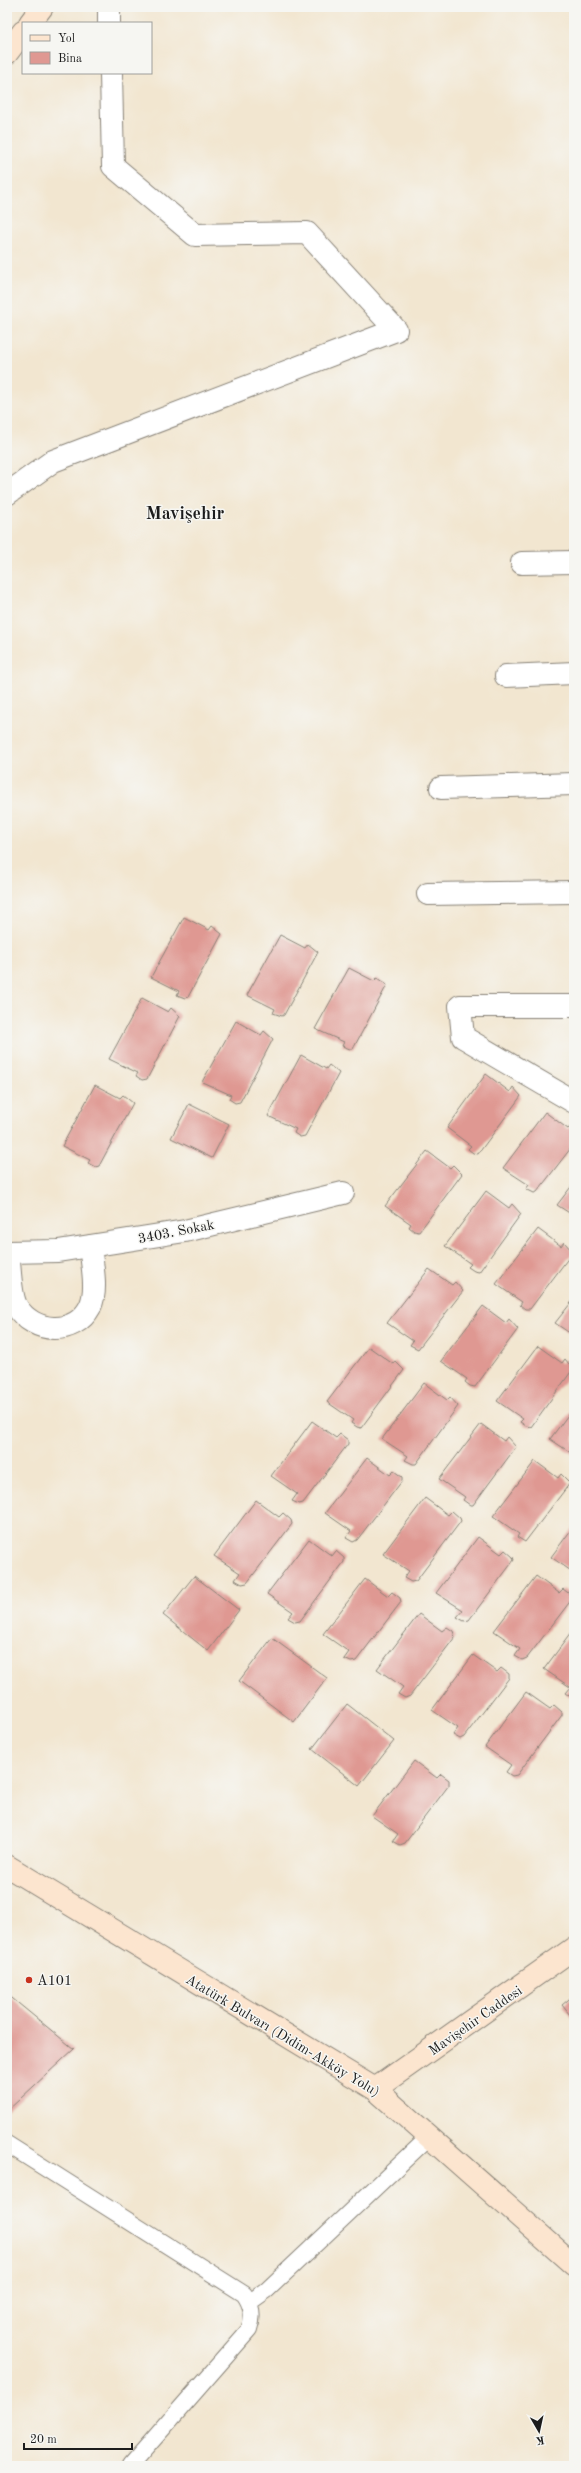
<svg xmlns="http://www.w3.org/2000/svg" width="581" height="2473" viewBox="0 0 581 2473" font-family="'Old Standard TT',serif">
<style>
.building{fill:#df9892}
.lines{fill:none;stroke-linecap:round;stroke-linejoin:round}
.lane-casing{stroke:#878176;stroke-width:18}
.street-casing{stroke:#878176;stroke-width:24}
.secondary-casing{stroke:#878176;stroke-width:24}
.lane{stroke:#fff;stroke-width:16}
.street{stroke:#fff;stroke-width:22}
.secondary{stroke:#fce5cf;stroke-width:22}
.poi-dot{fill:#c8321e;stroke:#f6f6f2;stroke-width:1.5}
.labels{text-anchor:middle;stroke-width:3;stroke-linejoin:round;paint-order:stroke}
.street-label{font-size:14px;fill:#1c1c1c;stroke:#f6f6f2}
.poi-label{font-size:14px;fill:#1c1c1c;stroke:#f6f6f2;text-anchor:start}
.district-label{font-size:18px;font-weight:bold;fill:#1c1c1c;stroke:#f6f6f2}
</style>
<rect width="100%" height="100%" fill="#f6f6f2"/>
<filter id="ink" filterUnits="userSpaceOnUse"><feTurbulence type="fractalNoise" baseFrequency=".025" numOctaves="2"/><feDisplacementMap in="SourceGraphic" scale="8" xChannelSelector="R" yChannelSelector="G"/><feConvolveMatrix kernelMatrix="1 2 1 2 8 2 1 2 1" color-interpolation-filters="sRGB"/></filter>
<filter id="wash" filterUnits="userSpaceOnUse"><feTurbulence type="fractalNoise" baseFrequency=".012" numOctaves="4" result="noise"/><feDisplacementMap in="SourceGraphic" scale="16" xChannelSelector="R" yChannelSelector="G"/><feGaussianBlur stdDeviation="0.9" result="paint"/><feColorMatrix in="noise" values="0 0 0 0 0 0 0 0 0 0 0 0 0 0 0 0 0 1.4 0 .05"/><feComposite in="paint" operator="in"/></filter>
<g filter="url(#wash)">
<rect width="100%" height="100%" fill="#f2e6d0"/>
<g id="blocks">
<path class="building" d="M184,917l25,13 3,-4 10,8 -34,63 -3,1 -8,-3 2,-4 -28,-14z
M280,935l25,13 3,-4 10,8 -34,63 -2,1 -9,-3 2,-4 -28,-14z
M349,968l25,13 3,-3 10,7 -34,64h-3l-8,-3 2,-4 -29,-13z
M142,998l26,14 3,-4 9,8 -33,63 -5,1 -6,-4 2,-3 -29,-14z
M236,1021l25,14 3,-4 9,8 -33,63 -5,1 -6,-4 2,-4 -29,-13z
M301,1055l25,14 3,-4 10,8 -34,63 -5,1 -6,-4 2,-4 -28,-13z
M486,1074l24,18 3,-5 8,9 -43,58 -5,-1 -5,-4 3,-3 -24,-18z
M95,1085l25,13 3,-3 10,8 -34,63 -4,1 -7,-4 2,-3 -28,-14z
M189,1104l40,20 -17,34 -41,-20z
M545,1112l23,17 3,-3 3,2v16l-37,48 -3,1 -8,-4 3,-4 -26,-17z
M427,1151l23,17 3,-3 9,9 -43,58 -5,-1 -5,-4 2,-3 -26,-18z
M574,1183v33l-17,-11z
M486,1191l23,17 3,-4 9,10 -42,58 -5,-1 -6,-4 3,-3 -26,-18z
M538,1229l23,17 3,-4 9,10 -43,57h-5l-5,-4 2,-3 -26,-18z
M429,1269l23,16 3,-3 8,9 -45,58 -8,-4 3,-4 -26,-18z
M574,1299v37l-19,-13z
M483,1306l23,17 3,-4 9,10 -43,58 -5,-1 -5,-4 2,-3 -26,-18z
M538,1346l24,17 3,-4 8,10 -42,58 -5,-1 -6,-4 3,-3 -26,-18z
M369,1347l24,17 2,-3 9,9 -43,58 -4,-1 -6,-4 2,-3 -26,-18z
M424,1383l23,17 3,-3 8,9 -42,58h-3l-8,-4 3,-4 -26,-17z
M574,1407v48l-24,-16z
M312,1421l24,17 4,-4 8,6v4l-45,59 -4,1 -7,-3 5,-7 -26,-18z
M481,1424l23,17 3,-4 9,10 -43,58h-3l-7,-5 2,-3 -26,-18z
M367,1458l23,17 4,-4 8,6v4l-45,59 -4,2 -7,-4 5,-7 -26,-18z
M535,1461l23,17 3,-4 9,9 -45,59 -8,-5 2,-3 -26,-18z
M425,1498l23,17 4,-4 8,7 1,3 -45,60 -5,1 -7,-4 5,-7 -26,-17z
M256,1500l23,17 4,-4 8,7 1,4 -45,59 -5,1 -7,-4 5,-7 -26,-17z
M574,1526v47l-23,-16z
M478,1537l23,17 4,-4 8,7 1,3 -45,60 -5,1 -7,-4 6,-7 -27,-17z
M309,1539l23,17 4,-5 8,7v4l-44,59 -5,1 -7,-4 5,-6 -26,-18z
M194,1576l45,34 -31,41 -45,-36z
M536,1576l23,17 4,-4 8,6 1,4 -45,59 -5,2 -7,-4 5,-7 -26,-18z
M365,1579l23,17 4,-4 8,6 1,4 -45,59 -5,1 -7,-3 5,-7 -26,-18z
M419,1614l23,17 5,-4 6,4 2,6 -45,59 -5,2 -7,-4 5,-7 -26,-18z
M574,1629v68l-2,1 -7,-5 5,-6 -26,-18z
M272,1638l55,40 -33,44 -55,-41z
M473,1655l24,17 4,-4 8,6v4l-45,59 -4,2 -7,-4 5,-7 -26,-18z
M526,1692l24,17 4,-4 8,7v3l-45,60 -5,1 -6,-4 5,-7 -26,-18z
M347,1704l47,37 -35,45 -47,-37z
M414,1761l23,17 4,-4 8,6v5l-44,58 -5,2 -7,-4 5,-7 -26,-18z
M7,1994l67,55 -67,62z
M574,1995v25l-12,-15z"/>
</g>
</g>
<g filter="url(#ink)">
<use href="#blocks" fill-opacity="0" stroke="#878176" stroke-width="1"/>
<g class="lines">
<g class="lane-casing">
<path id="lane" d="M7,2144l237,150c8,11 10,22 5,36l-119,136
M250,2302l17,-12 162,-153"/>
</g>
<g class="street-casing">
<path id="street" d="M109,7v16
M7,494l46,-33 343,-131 -89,-97 -112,2 -82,-69 -2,-93
M522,563l52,-1
M506,676l68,-3
M441,788l133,-4
M428,894l146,-2
M574,1006h-114l3,31 111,65
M7,1252l51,-1 127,-20 158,-38
M8,1252c2,13 2,44 9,55 16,26 57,30 73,0 8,-17 2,-42 0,-61"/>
</g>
<g class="secondary-casing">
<path id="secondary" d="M30,23l12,-16
M7,53l16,-21
M7,1866l368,223 199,176
M375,2089l199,-141"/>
</g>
<use href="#lane" class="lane"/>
<use href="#street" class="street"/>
<use href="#secondary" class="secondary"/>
</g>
</g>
<circle class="poi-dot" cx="29" cy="1980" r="4"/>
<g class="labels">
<g class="street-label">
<text transform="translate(176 1231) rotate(-11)" y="5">3403. Sokak</text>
<text transform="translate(475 2020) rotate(-35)" y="5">Mavişehir Caddesi</text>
<text transform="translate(283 2035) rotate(31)" y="5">Atatürk Bulvarı (Didim-Akköy Yolu)</text>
</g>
<g class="poi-label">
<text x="37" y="1985">A101</text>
</g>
<g class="district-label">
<text x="185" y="519">Mavişehir</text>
</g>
</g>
<rect width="581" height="2473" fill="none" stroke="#f6f6f2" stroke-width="24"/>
<rect x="22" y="22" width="130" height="52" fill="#f6f6f2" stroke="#9f9f9c"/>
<rect x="30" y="35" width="20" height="6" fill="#fce5cf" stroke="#9f9f9c"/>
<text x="58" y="42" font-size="12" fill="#1c1c1c">Yol</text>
<rect x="30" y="52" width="20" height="12" fill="#df9892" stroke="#9f9f9c"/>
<text x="58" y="62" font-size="12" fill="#1c1c1c">Bina</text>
<g transform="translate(539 2431) rotate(171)" stroke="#f6f6f2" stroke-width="3" paint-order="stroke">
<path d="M0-3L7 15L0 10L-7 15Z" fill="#1c1c1c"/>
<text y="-6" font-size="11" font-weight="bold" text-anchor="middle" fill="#1c1c1c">K</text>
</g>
<path d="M24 2443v6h108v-6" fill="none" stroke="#1c1c1c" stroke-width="2"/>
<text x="30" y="2443" font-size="12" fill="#1c1c1c" stroke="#f6f6f2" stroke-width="3" paint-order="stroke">20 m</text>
</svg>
